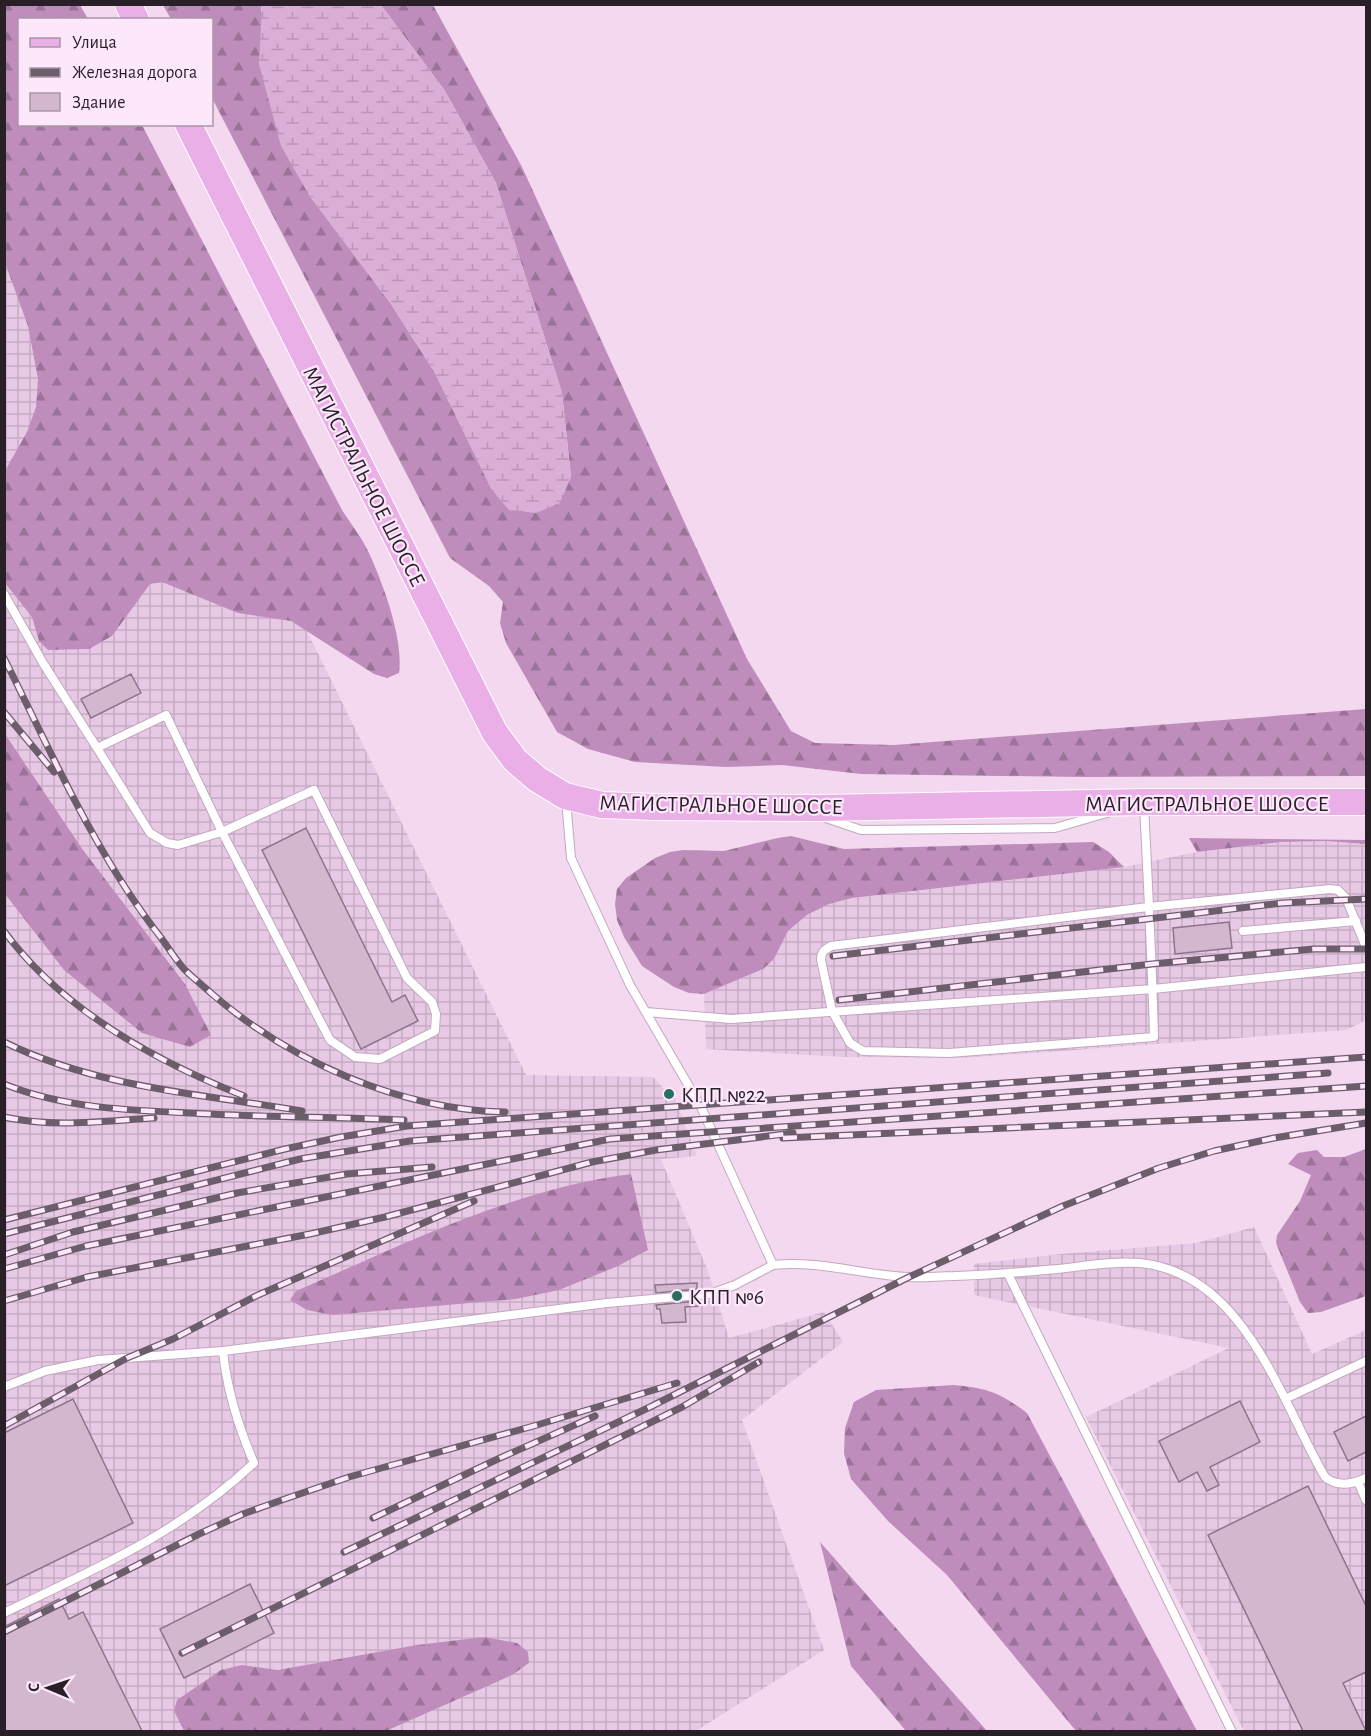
<svg xmlns="http://www.w3.org/2000/svg" width="1371" height="1736" viewBox="0 0 1371 1736" font-family="'Alegreya Sans',sans-serif">
<style>
.industrial{fill:url(#industrial-grid)}
.forest{fill:url(#forest-firs)}
.wetland{fill:url(#wetland-marsh)}
.building{fill:#d2b7cf;stroke:#8c748a;stroke-width:1.5}
.lines{fill:none;stroke-linecap:round;stroke-linejoin:round}
.service-casing{stroke:#c2a8bf;stroke-width:10}
.primary-casing{stroke:#fff;stroke-width:28}
.service{stroke:#fff;stroke-width:8}
.primary{stroke:#e9afe6;stroke-width:26}
.rail-casing{stroke:#6c5d6b;stroke-width:7}
.rail{stroke:#fde7fb;stroke-width:4.5;stroke-dasharray:14;stroke-linecap:butt}
.poi-dot{fill:#276d60;stroke:#fde7fb;stroke-width:2}
.labels{text-anchor:middle;stroke-width:4.5;stroke-linejoin:round;paint-order:stroke}
.street-label{font-size:22px;fill:#281f27;stroke:#fde7fb}
.poi-label{font-size:22px;fill:#281f27;stroke:#fde7fb;text-anchor:start}
</style>
<defs>
<pattern id="industrial-grid" width="8" height="8" patternUnits="userSpaceOnUse" patternTransform="scale(1.5)"><rect width="8" height="8" fill="#e8c9e5"/><path d="M0 4h8M4 0v8" fill="none" stroke="#c7acc4"/></pattern>
<pattern id="forest-firs" width="22" height="20" patternUnits="userSpaceOnUse" patternTransform="scale(1.5)"><rect width="22" height="20" fill="#bf8dbb"/><path d="M5 1l3.5 6h-7zM16 11l3.5 6h-7z" fill="#9b7398"/></pattern>
<pattern id="wetland-marsh" width="20" height="14" patternUnits="userSpaceOnUse" patternTransform="scale(1.5)"><rect width="20" height="14" fill="#daaed6"/><path d="M1 5h8M5 5V1M11 12h8M15 12V8" fill="none" stroke="#bb95b8"/></pattern>
</defs>
<rect width="100%" height="100%" fill="#f3d8f0"/>
<path class="industrial" d="M4,217l224,254 298,604 127,2 10,11h12v11l22,57 -36,3 47,112 21,67 95,-26 19,30 -101,78 82,230 -128,81h-691z
M1326,841l40,3v176l-20,10 -383,28 -120,-1 -137,-8 -2,-55 59,-25 11,-10 14,-28 19,-16 22,-11 23,-6 272,-31 73,-15 84,-10z
M1254,1227l58,127 54,-24v401h-122l-158,-314 143,-69 -255,-53v-31l87,-10 136,-11z"/>
<path class="forest" d="M5,4l75,1 8,14 -68,1v104l122,1 200,385c8,13 18,25 25,39 15,31 37,90 32,124l-12,5 -13,-4 -83,-53 -53,-8 -76,-31 -12,2 -38,52 -23,13 -41,1 -9,-9 -7,-24 -27,-34v-112l22,-39 9,-25 2,-28 -10,-53 -23,-63z
M163,5h99l-1,4 48,186 82,109 44,69 57,117 79,-13 -9,-84 -66,-210 -51,-92 -64,-86h52l89,162 225,492 44,72 24,12 79,2 472,-36v67l-284,1 -221,-3 -79,-9 -56,2 -91,-5 -47,-13 -31,-17 -51,-89 -6,-20 3,-21 -14,-16 -39,-28 -238,-460v-78l-41,-1z
M5,734l78,116 102,134 26,51 -21,12 -48,-14 -78,-63 -59,-76z
M791,836l53,13 249,-7 16,10 15,15 -272,31 -23,6 -22,11 -19,16 -14,28 -11,10 -59,25 -15,-1 -15,-6 -32,-21 -18,-29 -7,-17 -2,-16 2,-15 9,-11 29,-20 15,-6 13,-2 41,1 54,-13z
M1189,838l177,2v4l-40,-3 -45,1 -84,10z
M1366,1149v147l-45,16 -13,1 -8,-11 -24,-59 1,-8 23,-34 11,-26 -23,-11 10,-11 19,-3 7,7h20z
M631,1174l17,76 -30,16 -59,24 -43,9 -184,16 -25,-5 -17,-10 6,-9c109,-47 217,-102 335,-117z
M953,1385c34,3 46,7 74,28l170,318h-121l-129,-156 -59,-54 -37,-42 -7,-26 1,-25 9,-26 22,-12z
M820,1542l167,189h-81l-55,-65z
M484,1637l33,6 11,9 1,11 -17,12 -126,56h-202l-10,-20 3,-11 44,-30 21,-5 36,5 139,-25z"/>
<path class="wetland" d="M262,5h119l64,86 51,92 66,210 9,84 -11,26 -24,10 -27,-3 -17,-20 -57,-117 -44,-69 -82,-109 -28,-49 -22,-82z"/>
<path class="building" d="M131,674l10,19 -50,25 -10,-19z
M306,828l86,174 13,-7 13,26 -57,28 -99,-199z
M1229,922l3,26 -57,6 -2,-26z
M697,1283v6l-41,4 -1,-8z
M698,1301l1,5 -14,1 1,15 -24,1 -2,-14h-3l-1,-4z
M73,1399l60,124 -129,63v-153z
M1240,1401l20,41 -50,25 9,18 -12,6 -10,-19 -18,10 -20,-41z
M1366,1416v36l-18,9 -14,-29z
M1308,1486l58,120v66l-23,11 23,48h-63l-95,-196z
M250,1584l24,49 -90,45 -24,-49z
M59,1599l10,20 14,-7 59,119h-138v-104z"/>
<g class="lines">
<g class="service-casing">
<path id="service" d="M4,594l39,69 54,85 69,-33 56,117 108,208 25,17 25,2 55,-28 1,-17 -4,-12 -25,-24 -93,-188 -92,42 -44,13 -11,-2 -17,-10 -53,-85
M1144,805c4,78 8,155 10,232l-205,16 -86,-2 -13,-8 -18,-32 -11,-51c0,-8 3,-10 10,-14l317,-39 182,-18 8,1 8,8 20,49
M826,818l35,12 194,-2 52,-15
M1243,931l113,-10
M646,1012l85,7 422,-30 213,-22
M773,1265c45,-5 90,10 135,12 15,1 31,-1 46,-1 35,-1 69,-4 104,-7 27,-3 55,-8 82,-6 104,10 140,136 185,214 12,10 28,7 41,1
M1008,1274l224,458
M4,1387l41,-16 53,-11 125,-9 384,-48 103,-9 25,-9 38,-20 -72,-158 -71,-122 -59,-127 -5,-58
M1285,1399l81,-38
M1358,1482l8,18
M4,1613c91,-44 176,-80 250,-150 -16,-37 -27,-72 -31,-112"/>
</g>
<g class="primary-casing">
<path id="primary" d="M128,4l8,16
M188,124l307,609 20,27 22,19 28,17 37,9 52,2 167,1 323,-6h222"/>
</g>
<use href="#service" class="service"/>
<use href="#primary" class="primary"/>
<g class="rail-casing">
<path id="rail" d="M4,658c48,96 91,196 158,281 7,10 14,21 22,30 8,8 18,16 27,24 78,68 190,117 294,119
M4,712l50,60
M4,931c58,79 151,130 240,165
M833,956l450,-53 83,-4
M839,1000l313,-36 162,-15h52
M4,1042c94,46 197,52 298,69
M4,1084c59,24 122,26 185,29 71,4 143,4 215,7
M4,1117c51,11 99,4 150,1
M783,1138l583,-26
M4,1220l281,-71 56,-12 66,-11 959,-69
M4,1234l296,-75 110,-18 918,-68
M4,1255l69,-23 164,-39 110,-19 85,-7
M4,1269l82,-23 524,-107 756,-53
M4,1301l83,-24 223,-43 75,-17 207,-55 64,-12 137,-17
M4,1426l123,-68 46,-19 85,-44 216,-94
M373,1518l127,-60 95,-42
M344,1552l306,-145 259,-130 154,-71 96,-38 55,-17 60,-13 92,-15
M4,1632l195,-98 44,-20 39,-14 67,-23 188,-52 140,-42
M182,1653l500,-246 77,-45"/>
</g>
<use href="#rail" class="rail"/>
</g>
<g class="poi-dot">
<circle cx="669" cy="1094" r="6"/>
<circle cx="677" cy="1296" r="6"/>
</g>
<g class="labels">
<g class="street-label">
<text transform="translate(365 476) rotate(63)" y="8">МАГИСТРАЛЬНОЕ ШОССЕ</text>
<text x="1207" y="811">МАГИСТРАЛЬНОЕ ШОССЕ</text>
<text transform="translate(721 804) rotate(1)" y="8">МАГИСТРАЛЬНОЕ ШОССЕ</text>
</g>
<g class="poi-label">
<text x="681" y="1102">КПП №22</text>
<text x="689" y="1304">КПП №6</text>
</g>
</g>
<rect width="1371" height="1736" fill="none" stroke="#281f27" stroke-width="12"/>
<rect x="18" y="18" width="195" height="108" fill="#fde7fb" stroke="#a897a6" stroke-width="1.5"/>
<rect x="30" y="38" width="30" height="9" fill="#e9afe6" stroke="#a897a6" stroke-width="1.5"/>
<text x="72" y="48" font-size="18" fill="#281f27">Улица</text>
<rect x="30" y="68" width="30" height="9" fill="#6c5d6b" stroke="#a897a6" stroke-width="1.5"/>
<text x="72" y="78" font-size="18" fill="#281f27">Железная дорога</text>
<rect x="30" y="93" width="30" height="18" fill="#d2b7cf" stroke="#a897a6" stroke-width="1.5"/>
<text x="72" y="108" font-size="18" fill="#281f27">Здание</text>
<g transform="translate(48 1688) rotate(272)" stroke="#fde7fb" stroke-width="4.5" paint-order="stroke">
<path d="M0-4.5L10 22L0 15L-10 22Z" fill="#281f27"/>
<text y="-9" font-size="16" font-weight="bold" text-anchor="middle" fill="#281f27">С</text>
</g>
</svg>
